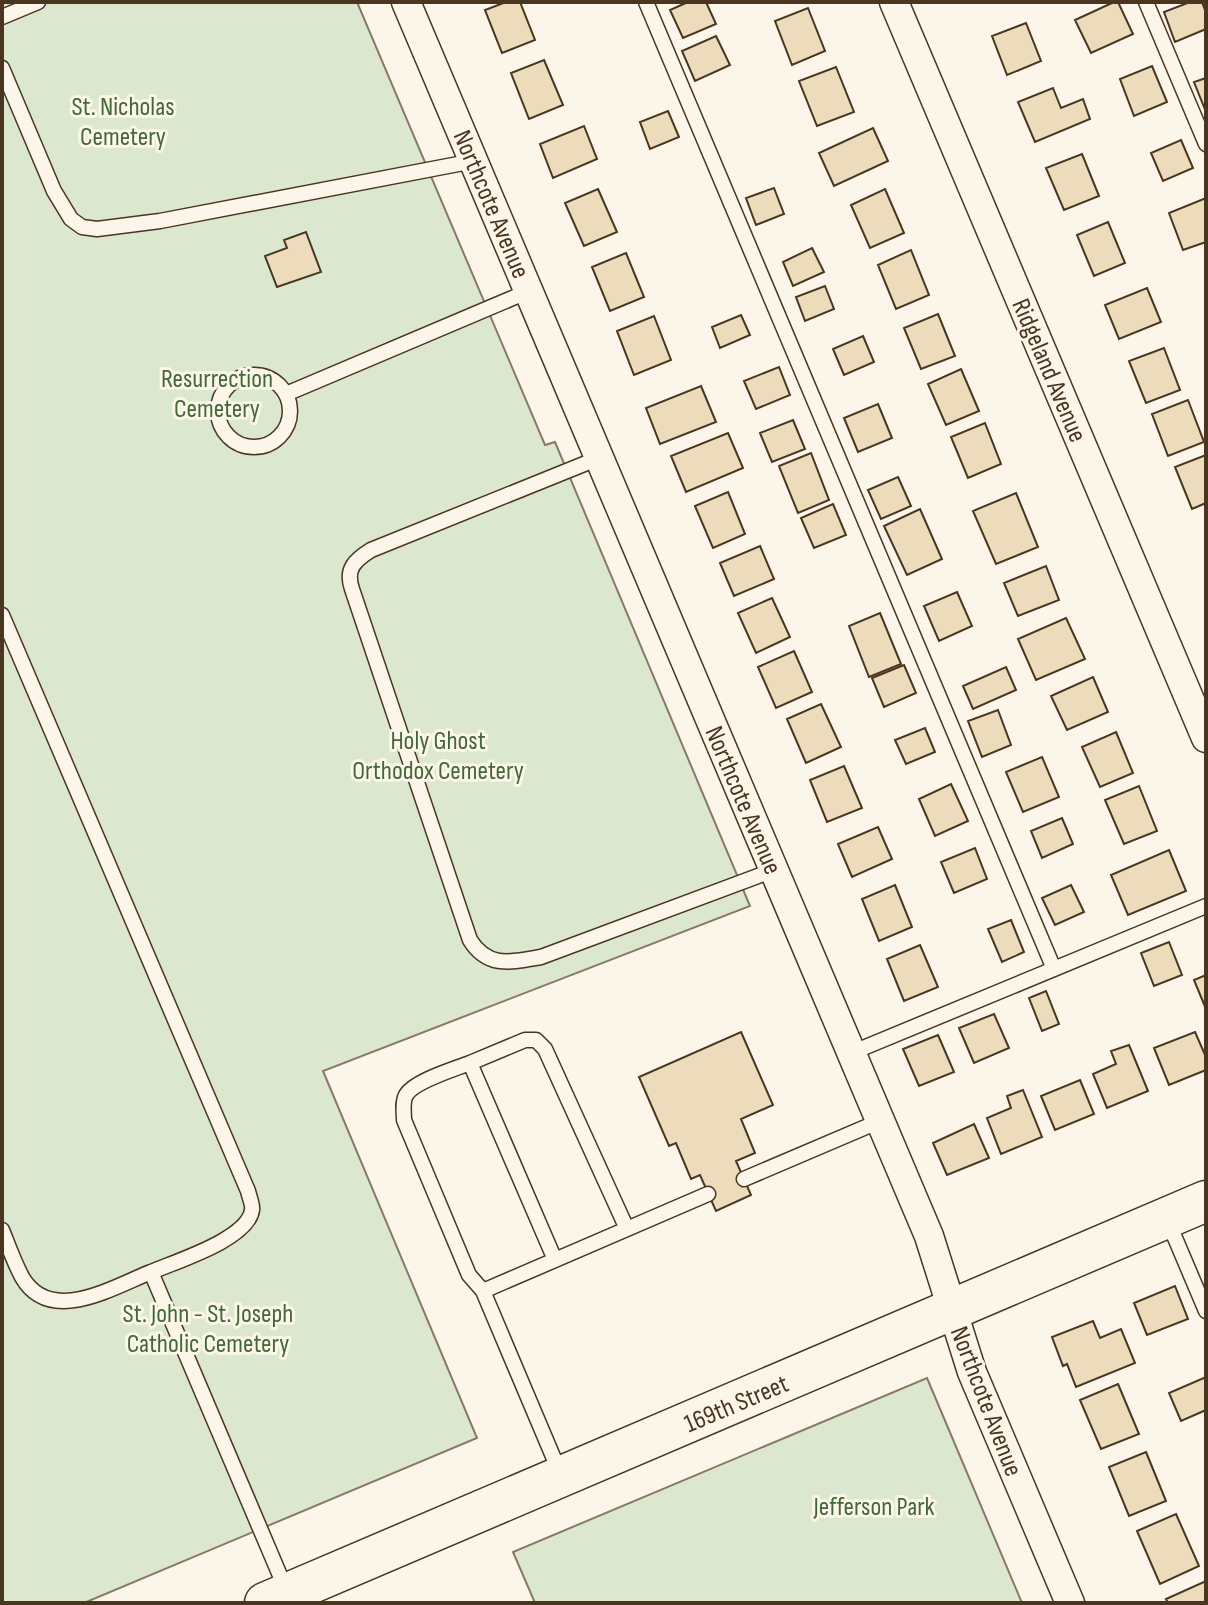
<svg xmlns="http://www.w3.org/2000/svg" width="1208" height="1605" viewBox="0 0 1208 1605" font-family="'Sofia Sans Condensed',sans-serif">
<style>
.green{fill:#dce7d0;stroke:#887966;stroke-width:2}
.building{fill:#ecdcbc;stroke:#4a3520;stroke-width:2}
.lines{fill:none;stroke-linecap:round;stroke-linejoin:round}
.lane-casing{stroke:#4a3520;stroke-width:17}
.street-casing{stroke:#4a3520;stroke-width:31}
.secondary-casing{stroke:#4a3520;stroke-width:43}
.lane{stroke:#fbf6e9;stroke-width:14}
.street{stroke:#fbf6e9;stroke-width:28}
.secondary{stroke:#fbf6e9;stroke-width:40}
.labels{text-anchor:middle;stroke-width:6;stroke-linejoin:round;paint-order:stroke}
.park-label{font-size:26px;fill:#436837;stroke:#fbf6e9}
.street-label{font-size:26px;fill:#4a3520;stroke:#fbf6e9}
</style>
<rect width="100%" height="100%" fill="#fbf6e9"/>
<path class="green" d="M2,2h355l188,443 10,-3 195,464 -427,165 154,367 -393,165h-82z
M927,1378l95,225h-487l-22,-51z"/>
<path class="building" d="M506,2h14l15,38 -33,13 -17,-43z
M688,2h18l10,22 -33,14 -13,-28z
M1114,2h4l15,32 -42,19 -16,-33z
M1190,2h12l4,11v16l-31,13 -11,-30z
M808,8l17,43 -33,14 -17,-44z
M1026,23l15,38 -34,14 -15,-39z
M716,36l14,29 -35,16 -13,-30z
M544,60l19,45 -34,14 -18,-46z
M1152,66l15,36 -33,14 -14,-37z
M836,67l18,45 -37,14 -18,-45z
M1206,78v34l-12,-30z
M1053,88l8,20 22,-9 7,20 -55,23 -17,-40z
M668,111l11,26 -29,12 -10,-27z
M584,126l13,33 -44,19 -13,-34z
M873,128l15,33 -54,25 -15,-33z
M1181,140l12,28 -30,13 -12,-28z
M1082,154l17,42 -35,14 -18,-42z
M774,188l10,26 -28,11 -10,-27z
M598,189l19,43 -33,14 -19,-43z
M885,189l19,44 -34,15 -19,-43z
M1206,198v44l-23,8 -14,-37z
M1108,222l17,41 -31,13 -17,-41z
M306,232l15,40 -44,15 -12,-31 22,-8 -3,-8z
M812,248l12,24 -31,14 -10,-24z
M911,250l18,45 -33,14 -18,-44z
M626,253l18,44 -34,14 -18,-44z
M825,286l9,23 -29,12 -9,-24z
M1147,288l14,34 -42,17 -14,-34z
M938,314l17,42 -34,13 -17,-41z
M741,315l9,20 -30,13 -8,-21z
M654,316l17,44 -37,15 -17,-44z
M863,336l11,26 -30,13 -11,-26z
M1164,348l16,42 -34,13 -17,-42z
M779,367l11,28 -34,14 -12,-28z
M961,369l18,42 -33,14 -18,-41z
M701,386l15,36 -56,22 -14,-36z
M1188,400l16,42 -36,14 -16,-42z
M878,404l14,34 -34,14 -14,-34z
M793,420l12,29 -33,13 -12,-29z
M985,423l16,41 -33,14 -17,-41z
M728,433l15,35 -57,24 -15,-36z
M811,453l18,47 -31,13 -19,-47z
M1206,455v48l-14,6 -17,-42z
M898,477l13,29 -30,13 -13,-29z
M728,492l17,42 -32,14 -18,-42z
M1016,493l22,54 -42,17 -23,-53z
M833,504l13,31 -32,13 -13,-30z
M920,509l22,50 -35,16 -23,-49z
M760,546l14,33 -40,17 -14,-33z
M1046,566l13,34 -41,16 -14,-33z
M957,592l15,34 -33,15 -15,-35z
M772,598l18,39 -34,16 -18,-40z
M880,613l21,51 -32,13 -20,-51z
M1066,618l19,41 -49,21 -18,-41z
M794,651l18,41 -36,16 -18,-41z
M904,665l12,28 -32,14 -12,-29z
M1006,667l10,23 -43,19 -10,-23z
M1093,677l15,35 -41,18 -16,-34z
M821,704l20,43 -35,16 -19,-44z
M998,710l13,35 -29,12 -14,-36z
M925,728l10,24 -29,12 -11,-24z
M1116,732l17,41 -33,14 -18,-40z
M1042,757l17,40 -36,15 -17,-40z
M844,766l18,42 -35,14 -17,-42z
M951,784l17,37 -33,15 -16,-37z
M1139,786l18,45 -33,13 -19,-44z
M1062,818l11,26 -31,14 -11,-27z
M878,827l14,32 -40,18 -14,-33z
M975,848l12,31 -33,14 -13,-31z
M1169,850l17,41 -58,24 -17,-40z
M895,885l17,42 -33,14 -17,-42z
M1071,885l13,27 -29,13 -13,-27z
M1011,920l13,32 -22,10 -14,-33z
M1169,942l13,33 -28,11 -13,-33z
M920,945l18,42 -34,14 -17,-42z
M1206,975v34l-12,-29z
M1046,991l13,33 -17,7 -13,-33z
M994,1014l15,34 -35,15 -15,-35z
M741,1032l32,73 -32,14 14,34 -19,8 15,34 -35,16 -16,-36 -9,4 -15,-36 -7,3 -30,-69z
M1195,1032l11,25v13l-37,15 -15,-37z
M938,1035l16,37 -35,14 -16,-37z
M1129,1045l19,46 -41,17 -14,-34 23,-10 -5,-13z
M1080,1080l14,34 -39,16 -14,-34z
M1023,1090l19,47 -41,17 -14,-36 24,-10 -4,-12z
M974,1124l15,34 -42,17 -14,-32z
M1175,1286l13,33 -41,16 -13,-32z
M1093,1321l7,17 21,-9 14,34 -59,24 -9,-23 -4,2 -11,-29z
M1206,1377v33l-25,11 -12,-28z
M1118,1384l21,50 -38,15 -21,-49z
M1146,1452l20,49 -37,15 -20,-49z
M1176,1514l23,52 -39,18 -23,-53z
M1206,1581v22h-38l-2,-4z"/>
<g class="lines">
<g class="lane-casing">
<path id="lane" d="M646,2l408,967
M1146,2l60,142
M2,17l36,-15
M2,68l52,123 17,28 11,8 15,2 63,-8 314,-60
M218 411a36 36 0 1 1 72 0a36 36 0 1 1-72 0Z
M286,394l243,-103
M599,458l-228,92c-16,10 -26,19 -19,39l118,351c18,29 42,22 71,17l233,-87
M2,615l246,576c1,5 5,14 4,19 -4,29 -75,51 -101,62
M851,1053l355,-147
M470,1063l55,-23h11l9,9 82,180
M744,1179l136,-58
M1167,1219l39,92
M2,1230c6,15 12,32 20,47 28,49 91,10 129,-5l136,320
M483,1291l-14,-16 -65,-155c0,-8 -2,-18 2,-25 8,-14 49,-26 64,-32l85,197
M560,1473l-77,-182 225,-97"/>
</g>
<g class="street-casing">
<path id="street" d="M406,2l523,1234 43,136 98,231
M894,2l312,736"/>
</g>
<g class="secondary-casing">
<path id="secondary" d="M265,1603l941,-402"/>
</g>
<use href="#lane" class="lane"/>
<use href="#street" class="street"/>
<use href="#secondary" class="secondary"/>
</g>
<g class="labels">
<g class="park-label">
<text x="123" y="115">St. Nicholas<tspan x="123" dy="30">Cemetery</tspan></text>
<text x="217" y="387">Resurrection<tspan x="217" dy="30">Cemetery</tspan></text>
<text x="438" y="749">Holy Ghost<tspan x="438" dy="30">Orthodox Cemetery</tspan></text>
<text x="208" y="1322">St. John - St. Joseph<tspan x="208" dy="30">Catholic Cemetery</tspan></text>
<text x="874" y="1515">Jefferson Park</text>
</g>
<g class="street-label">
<text transform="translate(492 204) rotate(67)" y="9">Northcote Avenue</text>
<text transform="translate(1050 370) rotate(67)" y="9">Ridgeland Avenue</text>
<text transform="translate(744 800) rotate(67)" y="9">Northcote Avenue</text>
<text transform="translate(987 1401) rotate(69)" y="9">Northcote Avenue</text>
<text transform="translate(736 1403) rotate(-23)" y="9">169th Street</text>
</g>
</g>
<rect width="1208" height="1605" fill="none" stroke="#4a3520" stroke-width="8"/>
</svg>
